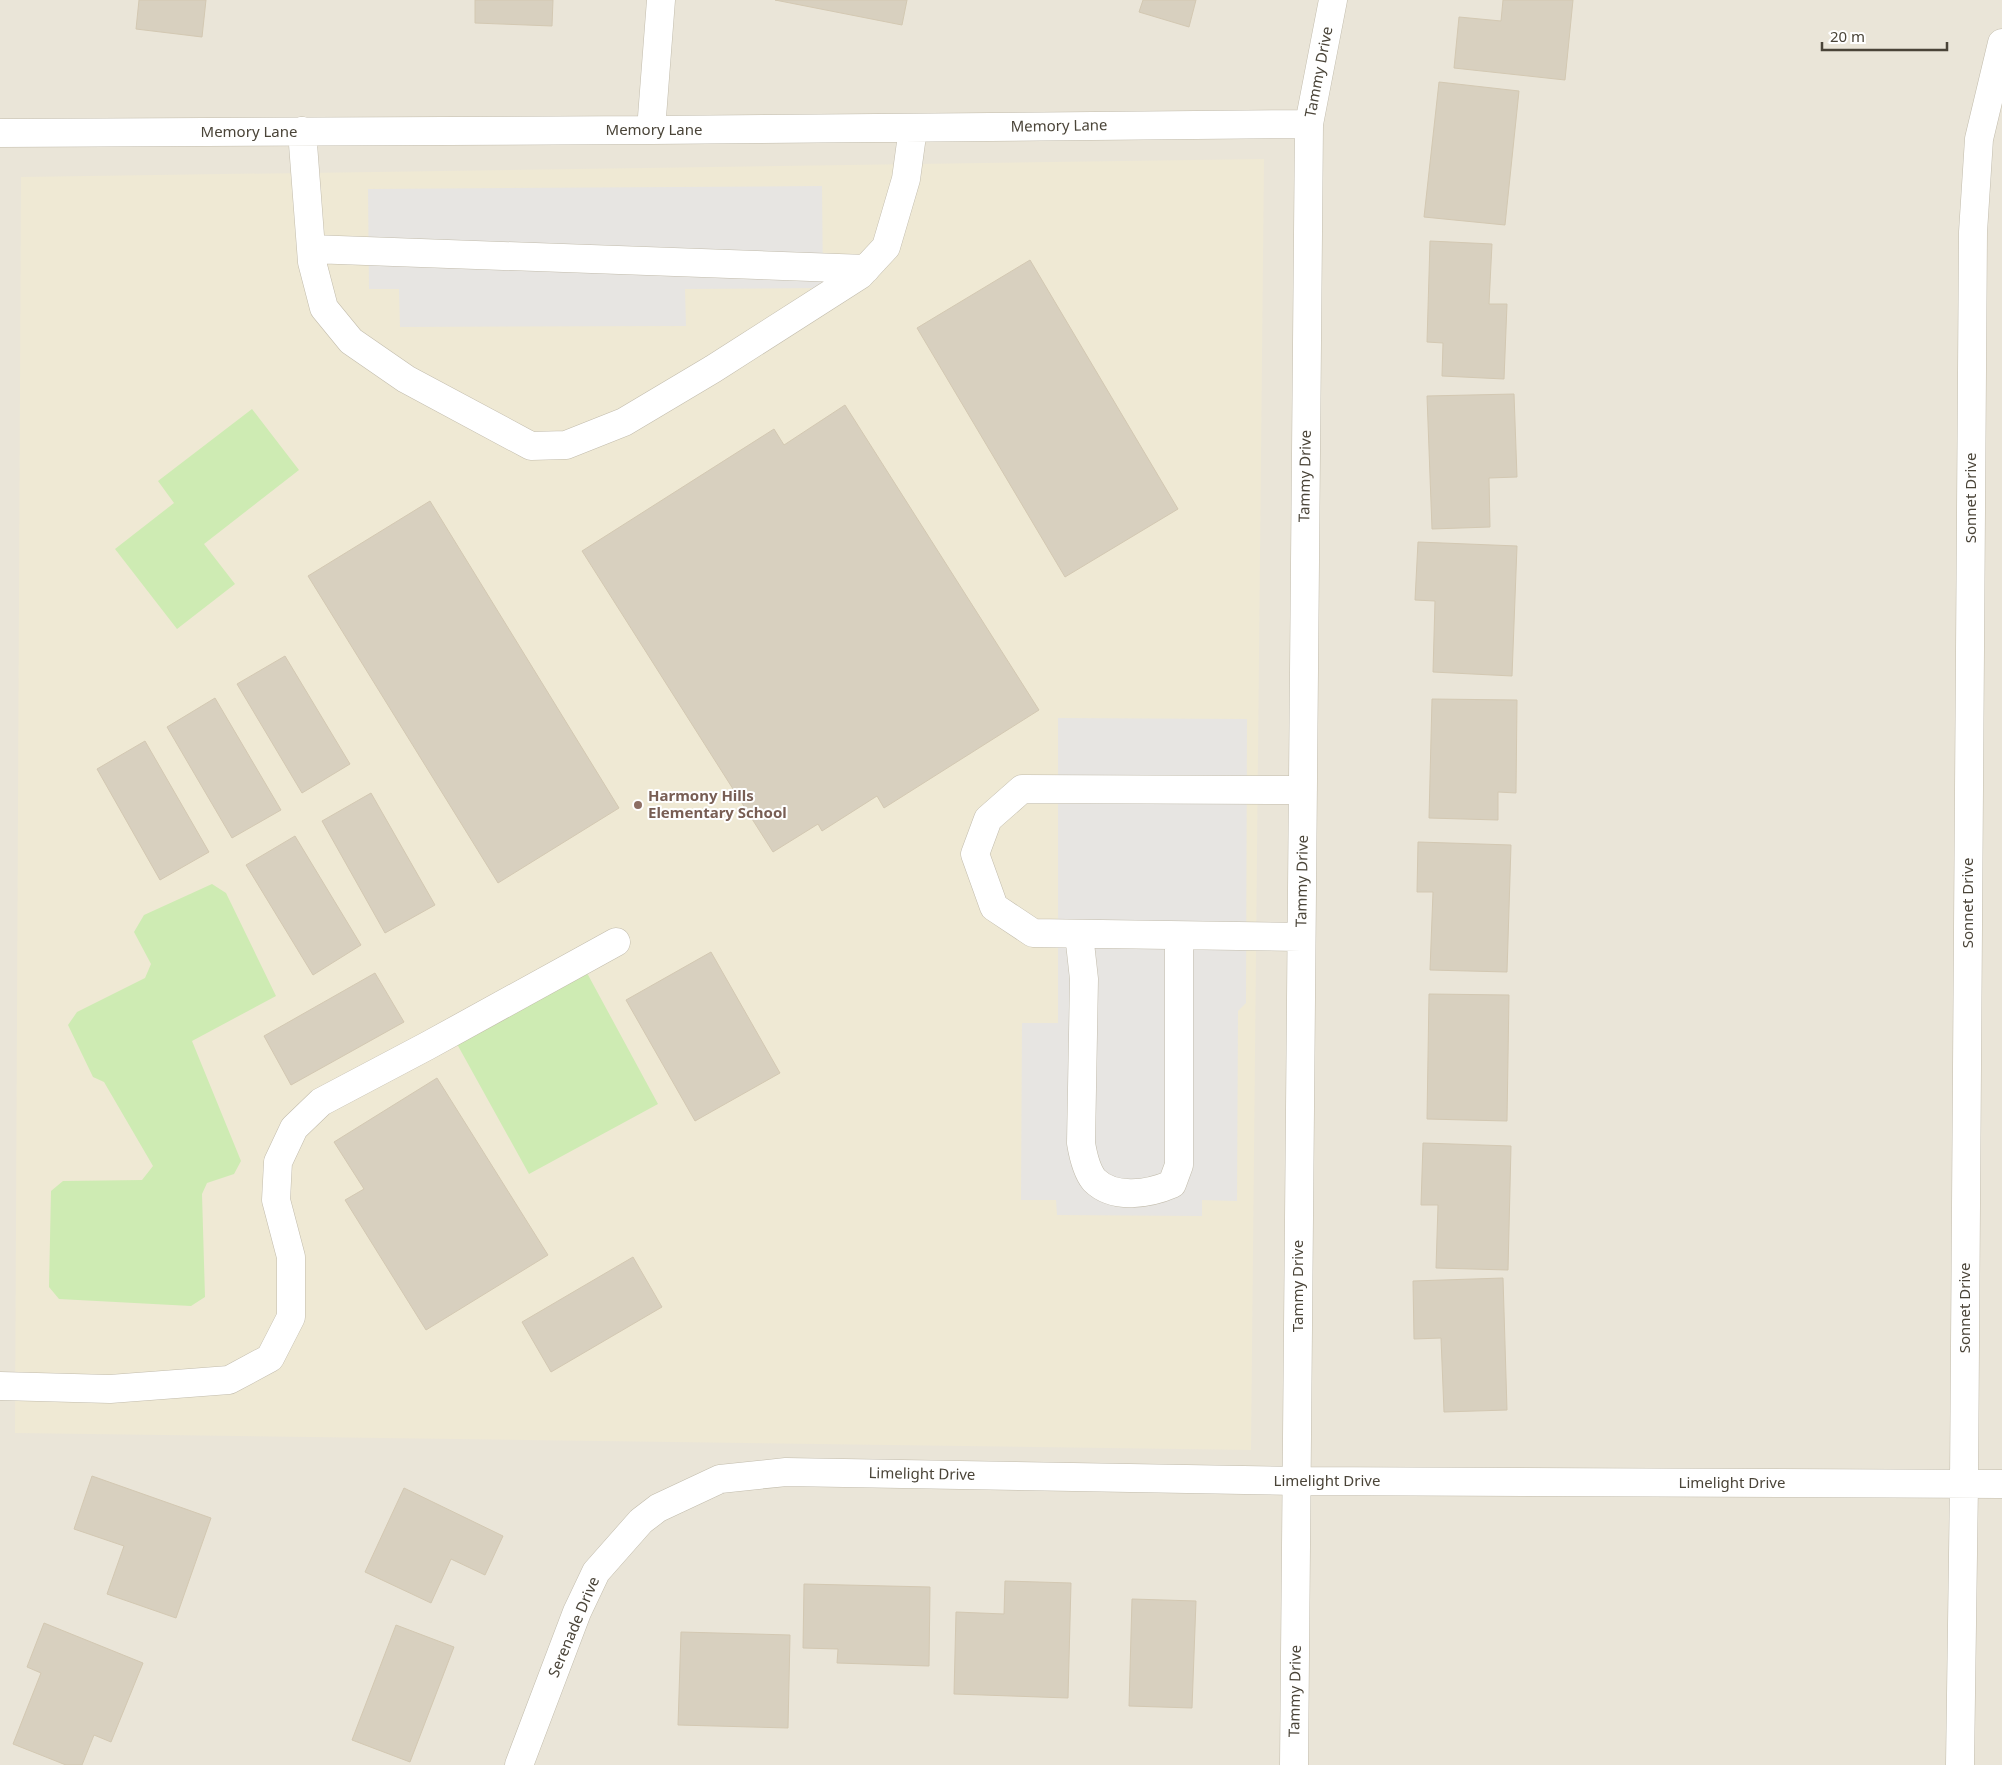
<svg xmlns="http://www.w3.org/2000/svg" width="2002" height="1765" viewBox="0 0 2002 1765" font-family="'Noto Sans',sans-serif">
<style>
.residential{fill:#eae5d8}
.education{fill:#efe9d4}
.green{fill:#ceebb3}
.parking{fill:#e7e5e2}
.building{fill:#d8d0bf;stroke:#d3c8b2}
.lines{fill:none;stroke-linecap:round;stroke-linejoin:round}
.minor-casing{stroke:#c2bcac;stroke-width:29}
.minor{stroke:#fff;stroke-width:28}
.education-dot{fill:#8d6e63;stroke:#fff;stroke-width:2}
.labels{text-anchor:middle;stroke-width:4;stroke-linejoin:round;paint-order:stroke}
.street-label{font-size:15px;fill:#4a4438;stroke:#fff}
.education-label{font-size:15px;font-weight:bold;fill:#785e54;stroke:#fff;text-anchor:start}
</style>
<rect width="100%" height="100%" fill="#f6f3eb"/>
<path class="residential" d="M0,0h2002v1765h-2002z"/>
<path class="education" d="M1264,159l-13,1291 -1236,-17 6,-1256z"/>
<path class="green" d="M252,409l47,61 -95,74 31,40 -58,45 -62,-80 59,-46 -16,-22z
M212,884l14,9 50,103 -84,45 49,120 -7,13 -27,9 -5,11 3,103 -14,9 -132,-7 -10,-12 2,-96 12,-10 79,-1 11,-14 -49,-84 -11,-5 -25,-52 9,-13 68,-34 6,-14 -17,-32 10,-17z
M587,973l71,131 -129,70 -72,-130z"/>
<path class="parking" d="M822,186l1,102 -138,1 1,37 -286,1 -1,-38h-30l-1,-100z
M1058,718l189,1 -1,284 -8,8 -1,190 -35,-1v16l-145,-1 -1,-15h-35l1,-177h36z"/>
<path class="building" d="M139,0h67l-4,37 -66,-8z
M475,0h78l-1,26 -77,-3z
M775,0h132l-5,25z
M1143,0h53l-7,27 -50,-15z
M1503,0h70l-8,80 -111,-12 5,-51 42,4z
M1439,82l80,9 -14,134 -81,-8z
M1430,241l62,3 -3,60h18l-3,75 -62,-3 1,-33 -16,-1z
M1030,260l148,249 -113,68 -148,-249z
M1514,394l3,83 -28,1 1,49 -58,2 -5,-133z
M845,405l194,305 -155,98 -7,-12 -55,35 -4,-7 -45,28 -191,-301 192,-122 10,16z
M430,501l189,307 -121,75 -190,-307z
M1418,542l99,4 -5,130 -79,-4 2,-71 -20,-1z
M285,656l65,108 -48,29 -65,-109z
M215,698l66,112 -49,28 -65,-111z
M1432,699l85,1 -1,93 -18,-1v28l-69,-2z
M145,741l64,111 -49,28 -63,-111z
M371,793l64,112 -50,28 -63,-112z
M295,836l66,109 -48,30 -67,-110z
M1418,842l93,3 -4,127 -77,-2 3,-78h-16z
M711,952l69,121 -85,48 -69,-121z
M375,973l29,49 -113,63 -27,-49z
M1429,994l80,1 -2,126 -80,-2z
M437,1078l111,177 -122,75 -81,-130 19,-11 -30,-47z
M1423,1143l88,3 -3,124 -72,-2 2,-63h-17z
M633,1257l29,50 -111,65 -29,-50z
M1503,1278l4,132 -63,2 -3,-74 -27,1 -1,-58z
M92,1476l119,42 -35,100 -69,-24 17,-48 -50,-17z
M404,1488l99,48 -18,39 -34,-16 -20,44 -66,-31z
M1005,1581l66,2 -3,115 -114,-4 2,-82 48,2z
M804,1584l126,3 -1,79 -92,-3 1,-14 -35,-1z
M1132,1599l64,2 -4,107 -63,-2z
M44,1623l99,40 -32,79 -17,-7 -12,30h-16l-53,-21 28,-71 -14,-6z
M396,1625l58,22 -44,115 -58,-22z
M681,1632l109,3 -2,93 -110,-3z"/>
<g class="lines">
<g class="minor-casing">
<path id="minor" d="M651,130l10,-130
M302,131l10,131 12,46 27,33 55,38 125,67 35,-1 58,-23 89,-53 147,-94 26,-28 20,-68 7,-51
M0,133l651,-3 658,-6
M311,249l555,20
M1079,934l5,45 -3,164c2,12 5,27 13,37 20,20 55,14 78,4l7,-19v-229
M1301,937l-268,-4 -39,-26 -19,-53 13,-35 34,-30 281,1
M0,1386l110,3 119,-9 41,-22 21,-41v-60l-15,-57 2,-38 16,-34 27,-26 106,-56 189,-104
M519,1765l58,-153 19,-40 45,-51 17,-13 62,-29 66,-7 511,9 705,3
M1294,1765l15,-1641 24,-124
M1960,1765l4,-281 9,-1252 6,-93 23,-96"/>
</g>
<use href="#minor" class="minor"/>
</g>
<circle class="education-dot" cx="638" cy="805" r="5"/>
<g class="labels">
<g class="street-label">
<text transform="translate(1319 72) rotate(-79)" y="5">Tammy Drive</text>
<text transform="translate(1059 126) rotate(-1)" y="5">Memory Lane</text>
<text x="654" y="135">Memory Lane</text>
<text x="249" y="137">Memory Lane</text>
<text transform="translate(1305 476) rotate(-89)" y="5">Tammy Drive</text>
<text transform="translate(1971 498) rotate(-90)" y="5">Sonnet Drive</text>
<text transform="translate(1302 881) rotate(-89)" y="5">Tammy Drive</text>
<text transform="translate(1968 903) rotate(-90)" y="5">Sonnet Drive</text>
<text transform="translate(1298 1286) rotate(-90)" y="5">Tammy Drive</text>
<text transform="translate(1965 1308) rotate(-90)" y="5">Sonnet Drive</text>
<text transform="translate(922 1474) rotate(1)" y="5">Limelight Drive</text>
<text x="1327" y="1486">Limelight Drive</text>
<text x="1732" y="1488">Limelight Drive</text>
<text transform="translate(574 1627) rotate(-67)" y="5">Serenade Drive</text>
<text transform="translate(1295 1691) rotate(-89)" y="5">Tammy Drive</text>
</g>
<g class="education-label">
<text x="648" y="801">Harmony Hills<tspan x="648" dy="17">Elementary School</tspan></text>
</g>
</g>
<path d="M1822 42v8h125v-8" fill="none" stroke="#4a4438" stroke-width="2.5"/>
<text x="1830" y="42" font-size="15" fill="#4a4438" stroke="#ffffff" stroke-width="4" paint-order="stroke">20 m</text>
</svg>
